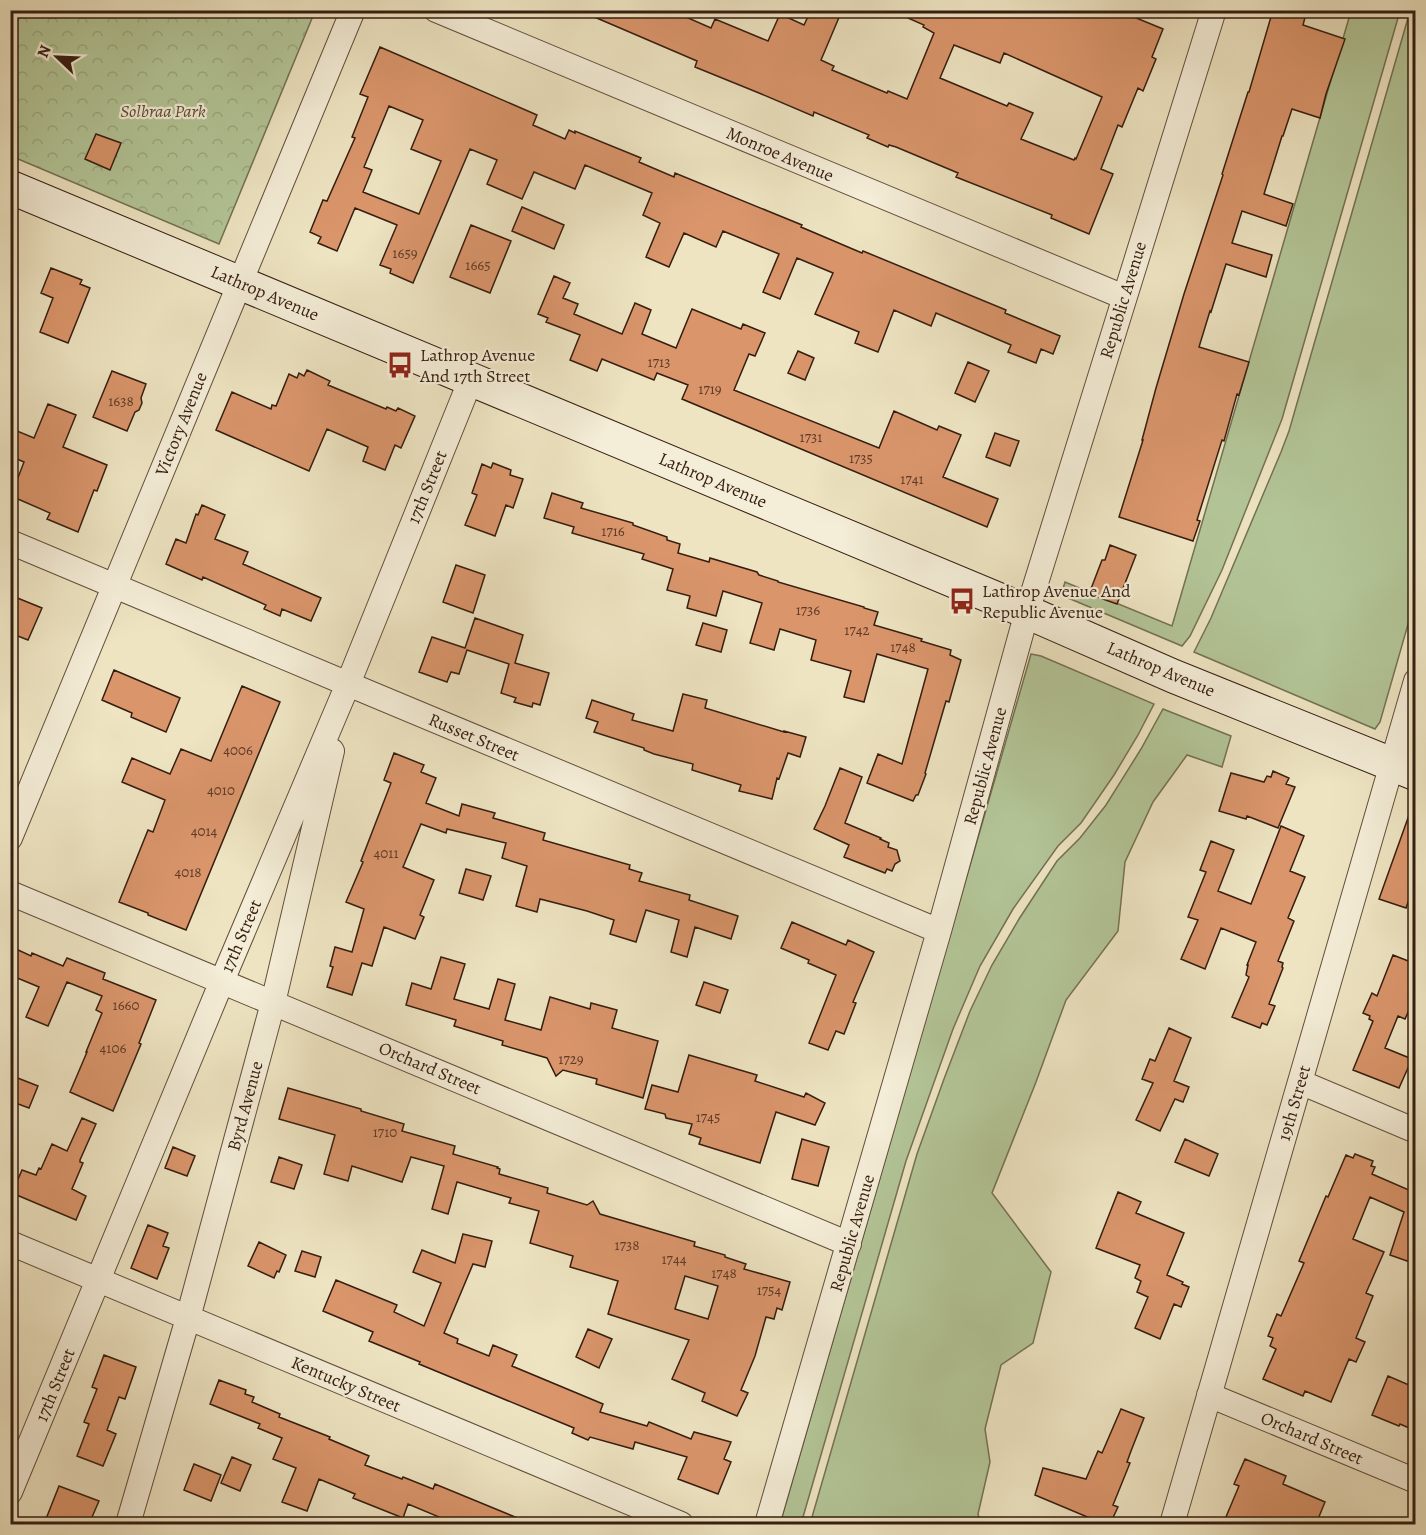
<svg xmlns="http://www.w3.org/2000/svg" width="1426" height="1535" viewBox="0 0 1426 1535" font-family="Alegreya,serif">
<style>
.green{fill:#b3c597;stroke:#747154;stroke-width:1.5}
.park{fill:url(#park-crowns);stroke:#747154;stroke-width:1.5}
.building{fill:#da956b;stroke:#351d10;stroke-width:1.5;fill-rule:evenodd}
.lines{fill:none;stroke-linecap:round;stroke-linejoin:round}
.street-casing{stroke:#634f3c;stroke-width:26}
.secondary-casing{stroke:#351d10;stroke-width:35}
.street{stroke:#f4edd7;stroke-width:24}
.secondary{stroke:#f4edd7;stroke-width:33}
.labels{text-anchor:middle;stroke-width:4.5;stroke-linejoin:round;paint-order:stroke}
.number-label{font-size:15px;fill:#5e3b27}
.park-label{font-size:18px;font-style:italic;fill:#5b4f38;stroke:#f4edd7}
.street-label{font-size:18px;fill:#351d10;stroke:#f4edd7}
.poi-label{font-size:18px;fill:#351d10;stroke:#f4edd7;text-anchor:start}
</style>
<defs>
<pattern id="park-crowns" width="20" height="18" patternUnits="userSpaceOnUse" patternTransform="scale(1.5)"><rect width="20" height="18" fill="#b3c597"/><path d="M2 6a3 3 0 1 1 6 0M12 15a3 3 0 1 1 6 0" fill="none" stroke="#9ba981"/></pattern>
</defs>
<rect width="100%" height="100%" fill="#eee4c2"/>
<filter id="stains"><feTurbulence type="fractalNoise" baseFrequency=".00333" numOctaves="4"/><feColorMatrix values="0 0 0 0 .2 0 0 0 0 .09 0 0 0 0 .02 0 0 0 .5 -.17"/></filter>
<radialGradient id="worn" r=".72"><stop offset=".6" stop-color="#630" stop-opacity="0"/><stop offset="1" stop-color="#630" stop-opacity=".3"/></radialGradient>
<path class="green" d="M1351,11h49l-118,408 -60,151 -32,66 -8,10 -121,-51 4,-13 107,44z
M1410,11h6l-1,589 -35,122 -5,7 -181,-77 17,-34 70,-166 8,-21z
M1031,654l10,2 113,48 -16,31 -24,40 -33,48 -23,23 -45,63 -33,57 -27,63 -47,132 -105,363h-21z
M1163,709l68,27 -9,31 -35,-12 -34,47 -28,60 -7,69 -52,69 -30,82 -44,111 59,79 -18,71 -32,22 -16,64 5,33 -12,52 3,10h-171l107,-370 27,-75 26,-68 22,-46 27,-46 38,-58 23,-23 26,-33 35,-56z"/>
<path class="park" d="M10,11h305l-96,233 -208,-88z"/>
<path class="building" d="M578,10h92l41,18 4,-9 53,22 12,-27 24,11 7,-15h20l9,5 -19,45 13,6 -2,4 55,23 1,-2 19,8 27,-66 -11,-6 1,-2 -34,-15h227l46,19 -11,28 4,2 -13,32 -5,-3 -16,39 -4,-2 -17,44 12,5 -24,60 -38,-16 1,-3 -96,-38 2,-4 -62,-26 -7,-2 -1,2 -21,-9 2,-3 -55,-23 -1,4 -54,-23 -64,-26 2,-6zM954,45l46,18 4,-10 98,44 -26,62 -1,-1 -1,2 -53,-21 12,-26 -24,-10 -2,3 -67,-28z
M1273,10h34l-4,15 42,14 -19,55 -6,24 -28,-9 -9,27h-1l-18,58 29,10 -7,22 -44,-15 -10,32 40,12 -6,22 -40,-13 -15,48 -1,-1 -11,36 50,15 -10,33 -2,-1 -13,47 -2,-1 -25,80 3,1 -7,20 -74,-24 24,-77h-1l14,-52 28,-94 39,-119 -1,-1 26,-82h1z
M380,47l157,68 -4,10 32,14 4,-9 6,3v-2l66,27 -2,4 35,15 1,-4 127,52 -1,2 61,26 1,-2 143,59 -1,3 55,23 -7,18 -12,-5 -5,14 -28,-11 3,-7 -75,-32 -5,13 -37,-16 -16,42 -23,-9 4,-11 -44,-18 18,-41 -36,-15 -17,41 -17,-7 16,-38 -56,-23 -7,16 -32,-14 -15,34 -23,-10 14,-34 -17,-8 9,-22 -67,-28 -10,24 -41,-17 -12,27 -35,-15 10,-24 -27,-11 -57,134 -23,-10 1,-4 -11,-4 17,-40 -42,-17 -18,43 -19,-8 3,-6 -11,-5 13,-32 4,1 28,-63 -3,-1 16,-40 -8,-3zM389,106l34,14 -12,29 30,12 -22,53 -56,-22 9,-22 -8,-3z
M96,134l25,9 -11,27 -25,-11z
M522,207l42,18 -10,24 -42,-18z
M471,225l40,16 -21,52 -40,-16z
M51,268l31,12 -2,4 10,4 -22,55 -28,-11 13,-34 -12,-5z
M554,276l16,7 -7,15 15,6 -4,10 48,20 13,-31 16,7 -9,24 34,14 16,-39 49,20 2,-5 22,9 -10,23 -6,-2 -15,36 145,58 15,-37 43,19 2,-4 22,9 -18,42 55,22 -11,28 -305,-128 6,-14 -31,-12 -3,7 -52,-21 -5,12 -27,-11 10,-25 -34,-13 2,-4 -10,-4z
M798,351l16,7 -9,22 -17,-7z
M968,362l21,9 -14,31 -20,-9z
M307,370l23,11 -2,4 58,24 1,-2 9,4 2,-3 17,8 -14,32 -6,-3 -10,25 -22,-9 5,-14 -41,-18 -18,42 -93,-41 16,-38 39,17 1,-4 4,1 13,-32 8,4 2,-5 5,3z
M112,371l34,13 -5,14 1,5 -3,7 -4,2 -8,19 -34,-14z
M48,404l28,11 -13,32 44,18 -10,26 -3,-1 -16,42 -31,-13 3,-6 -39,-17 13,-34 -14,-6v-28l24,10z
M995,433l24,8 -9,25 -24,-9z
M493,463l18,7 -1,5 13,4 -10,29 -7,-3 -11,31 -30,-11 12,-30 -5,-2 10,-29 9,4z
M552,493l31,10 -2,5 52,15v2l34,12v3l13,4 -2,9 31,9 1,-4 47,14 2,3 19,6v1l86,25v1l14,4 -4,13 48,14 -1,2 30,9 -1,5 11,5 -12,42 -3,-1 -21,72 1,1 -8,21h-2l-3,6 -46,-18 11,-29 24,10 26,-95 -51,-15 -13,48 -20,-5 7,-26 -40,-11 5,-20 -36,-11 -6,21 -24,-7 12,-40 -39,-12 -7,25 -29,-8 3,-12 -23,-6 6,-21 -31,-10 2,-5 -72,-21 2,-6 -30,-9z
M202,505l23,10 -10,24 33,13 -5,12 78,34 -10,23 -29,-12 -2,7 -16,-7 2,-4 -63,-28 -1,3 -36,-16 10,-25 10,4 10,-29 2,1z
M1110,545l26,10 -19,49 -28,-10 13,-34h3z
M456,565l29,10 -12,38 -30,-11z
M10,595l32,13 -14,32 -18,-7z
M475,618l48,17 -8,28 34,10 -9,32 -7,-2 -1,4 -18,-5 2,-4 -15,-5 8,-29 -42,-14 -8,24 -8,-2 -4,10 -28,-10 13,-35 33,11z
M703,623l24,7 -6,22 -25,-7z
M114,670l66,28 -14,34 -35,-15 1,-4 -30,-13z
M242,686l38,16 -94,228 -38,-15v-2l-29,-11 29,-72 5,2 12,-32 -43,-18 10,-24 38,16 11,-25 30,12z
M683,694l24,6 -2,8 79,24v-1l22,6 -6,20 -12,-4 -9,26 -2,-1 -5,21 -33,-8 2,-6 -49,-15 1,-6 -39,-10 -10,-4v-2l-50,-16 4,-10 -12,-4 6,-18 42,14 -2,6 41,11z
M394,753l30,12 -3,7 15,6 -10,25 33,13 3,-12 33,9 -2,5 52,15 -2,7 87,25 -1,4 13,4 -3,8 51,14 -1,5 49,16 -7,23 -36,-12 -8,30 -16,-5 8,-32 -33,-10 -10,32 -26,-8 4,-14 -27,-9 -47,-12 -3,13 -21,-6 11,-40 -25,-8 4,-15 -59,-14 -1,4 -25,-9 -18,43 31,13 -14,35 4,2 -9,22 -31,-12 -12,39 -10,-3 -10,32 -25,-8 6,-20 -3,-1 5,-19 17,5 12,-43 -18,-7 17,-40 -2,-1 30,-78 -7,-3z
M840,768l22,9 -17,46 36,15 -1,1 9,4 -1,4 9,3 3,11 -5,3 -3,7 -5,-2 -2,4 -41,-16 5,-12 -35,-16 11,-23z
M1273,771l16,7 -3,6 9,3 -17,41 -31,-12 -1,3 -27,-8 12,-38 33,9 3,-6 4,1z
M1413,804h3v76l-10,28 -27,-9z
M1281,826l23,10 -14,35 15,6 -17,41 6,3 -16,40 5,2 -1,4 1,1 -14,36 6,2 -8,19 -5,-2 -2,5 -28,-11 17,-40 -3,-2 2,-10h-1l9,-23 -35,-14 -16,41 -24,-10 17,-39 -10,-3 18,-45 -6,-2 11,-29 23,9 -16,41 33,13z
M466,869l25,7 -8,24 -24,-7z
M792,922l54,23 2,-5 26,12 -21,50 3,1 -12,31 -8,-3 -8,19 -19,-7 27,-68 -28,-12 1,-3 -28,-12z
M16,949l15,7 1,-3 31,13 4,-8 38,15 -2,6 53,21 -17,43 2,1 -28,67 -43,-19 17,-40h-1l16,-39 -6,-3 6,-14 -35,-14 -19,44 -22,-9 13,-30 -29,-12v-12z
M1393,955l23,9v31l-11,24 -7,-3 -13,32 27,11 -13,29 -46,-18 20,-49 -4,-2 1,-3 -7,-3 9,-20 5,3z
M441,957l24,7 -11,35 35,10 9,-30 17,5 -10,36 36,10 9,-33 40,12 1,-6 26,7 -5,18 46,13 -15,57 -47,-14 1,-5 -34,-9 -7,6 -9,-18 -45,-13 1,-4 -49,-15 2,-6 -50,-15 6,-22 19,6z
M704,982l24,8 -8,23 -24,-8z
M1169,1028l22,10 -17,43 15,6 -6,15 -8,-3 -15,32 -24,-11 17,-37 -11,-4 8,-20 5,2z
M689,1055l68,20 -2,6 49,16 2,-4 19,10 -10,22 -39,-13 -16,51 -61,-19 2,-6 -12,-4 3,-10 -26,-6 -1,-4 -20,-5 7,-24 26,7z
M10,1075l28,11 -9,22 -19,-7z
M288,1088l73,21v2l43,13 -2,7 53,15 -2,8 45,13 -1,1 3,1 -1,5 49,14 -1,5 40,12 6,-4 7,13 95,28 -1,4 31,9v2l21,7 -2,5 46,13 -8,28 -5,-2 -3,11 -8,-2 -11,39 -14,34 7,3 -11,23 -35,-15 3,-8 -33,-14 17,-39 -81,-26 10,-33 -48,-14 3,-11 -43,-13 9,-32 -30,-8 2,-5 -54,-16 -9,32 -16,-5 12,-43 -33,-9 -9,25 -50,-16 -4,15 -24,-7 11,-39 -56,-16zM685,1276l33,10 -10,33 -33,-10z
M82,1118l14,6 -16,36v2l3,1 -11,26 14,7 -10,24 -64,-27 10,-23 14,5 3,-7 2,1 11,-25 15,7z
M802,1139l27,8 -11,39 -26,-7z
M1185,1139l33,15 -9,22 -34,-14z
M173,1147l22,9 -8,20 -22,-8z
M1355,1154l18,7 -2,5 4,1 -3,7 39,17 1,-4h4v58l-6,17 -20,-7 14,-43 -34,-15 -17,42 31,13 -18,41 7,3 -17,42 9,4 -9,20 -7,-3 -18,43 -26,-11 -2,5 -40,-17 13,-30 -6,-3 3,-8 -5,-2 9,-22 4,2 23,-53 -5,-2 27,-65 2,1 18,-42 7,3z
M279,1157l23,8 -8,24 -23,-7z
M1118,1192l23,10 -5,11 48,20 -17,42 16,7 -1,2 7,3 -8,20 -7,-3 -14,35 -25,-11 13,-31 -11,-5 4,-11 -6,-3 5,-13 -44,-17z
M148,1225l20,8 -5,13 6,2 -12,31 -26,-11z
M463,1234l29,7 -7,26 -12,-3 -29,69 14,6 -1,4 32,13 4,-11 24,10 -5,11 91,38 -3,8 47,14 2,-4 42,17 3,-7 37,10 -7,17 7,3 -13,32 -40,-15 9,-22 -52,-15 -2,7 -43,-12 -2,3 -16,-7 2,-5 -155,-64 1,-2 -51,-21 4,-9 -50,-21 13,-31 61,25 -3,7 30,14 17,-43 -28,-11 9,-22 33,13z
M259,1242l27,13 -7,17 -2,-1 -3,7 -26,-12z
M302,1251l19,6 -6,20 -20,-6z
M588,1329l24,10 -13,29 -23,-11z
M104,1355l32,12 -11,32 -6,-2 -12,33 9,4 -13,32 -26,-10 12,-32 -5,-2 13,-33 -5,-2z
M1388,1376l28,12v43l-16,-7 -1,2 -27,-11z
M219,1380l27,10 -1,4 9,3 -2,5 28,12 -1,3 51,20 -1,2 40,17 -4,9 37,14 1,-2 30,12 2,-5 97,40h-91l3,-5 -36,-15 -5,14 -50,-20 2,-4 -36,-15 -12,32 -25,-9 14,-34 -23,-9 9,-21 -24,-10 2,-4 -50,-20z
M1121,1409l23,9 -13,33 -4,11 3,1 -17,42 5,2 -8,17h-6l-69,-29 8,-27 43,11 12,-28 4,2z
M232,1457l19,8 -11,26 -19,-8z
M1245,1459l41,17 -3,8 42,18 -9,22h-93l16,-38 -5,-2z
M194,1464l27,11 -10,26 -27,-11z
M59,1486l40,15 -10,23h-45z"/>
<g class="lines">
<g class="street-casing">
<path id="street" d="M436,10l688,287
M10,542l338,142 591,247
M10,838l343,-828
M10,893l839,351
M1300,1082l116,49
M10,1243l671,281
M1209,1395l207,86
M10,1492l212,-511 126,-297 123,-305
M128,1524l60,-206 85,-315 59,-252
M767,1524l172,-593 88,-319 187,-602
M1172,1524l244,-843"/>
</g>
<g class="secondary-casing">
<path id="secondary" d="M10,187l992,414 171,75 243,98"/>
</g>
<use href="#street" class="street"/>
<use href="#secondary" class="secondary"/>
</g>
<defs>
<g id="bus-bare" transform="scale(2.07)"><path d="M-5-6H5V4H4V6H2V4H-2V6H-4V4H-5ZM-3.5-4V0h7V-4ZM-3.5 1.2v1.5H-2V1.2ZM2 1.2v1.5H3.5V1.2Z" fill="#8f2418" stroke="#f4edd7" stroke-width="2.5" paint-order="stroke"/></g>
</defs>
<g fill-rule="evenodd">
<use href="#bus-bare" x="400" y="365"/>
<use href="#bus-bare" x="962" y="601"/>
</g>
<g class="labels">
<g class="number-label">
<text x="405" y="258">1659</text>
<text x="478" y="270">1665</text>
<text x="659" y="367">1713</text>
<text x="710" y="394">1719</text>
<text x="121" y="406">1638</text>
<text x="811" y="442">1731</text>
<text x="861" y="463">1735</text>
<text x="912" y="484">1741</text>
<text x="613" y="536">1716</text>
<text x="808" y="615">1736</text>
<text x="857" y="635">1742</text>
<text x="903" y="652">1748</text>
<text x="238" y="755">4006</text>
<text x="221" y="795">4010</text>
<text x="204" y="836">4014</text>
<text x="386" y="858">4011</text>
<text x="188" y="877">4018</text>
<text x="126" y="1010">1660</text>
<text x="113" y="1053">4106</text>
<text x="571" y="1064">1729</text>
<text x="708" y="1122">1745</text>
<text x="385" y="1137">1710</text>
<text x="627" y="1250">1738</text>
<text x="674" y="1264">1744</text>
<text x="724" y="1278">1748</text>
<text x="769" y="1295">1754</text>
</g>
<g class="park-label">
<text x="163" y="117">Solbraa Park</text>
</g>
<g class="street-label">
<text transform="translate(780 154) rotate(23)" y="6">Monroe Avenue</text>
<text transform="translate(265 293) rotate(23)" y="6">Lathrop Avenue</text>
<text transform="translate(1123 300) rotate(-73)" y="6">Republic Avenue</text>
<text transform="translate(181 424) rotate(-68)" y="6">Victory Avenue</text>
<text transform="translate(713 480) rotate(23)" y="6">Lathrop Avenue</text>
<text transform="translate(427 487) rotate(-68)" y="6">17th Street</text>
<text transform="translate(1161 669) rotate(23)" y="6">Lathrop Avenue</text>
<text transform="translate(474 737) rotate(23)" y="6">Russet Street</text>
<text transform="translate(985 766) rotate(-75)" y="6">Republic Avenue</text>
<text transform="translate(241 936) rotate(-67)" y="6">17th Street</text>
<text transform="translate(430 1068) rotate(23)" y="6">Orchard Street</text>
<text transform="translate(1294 1103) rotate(-74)" y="6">19th Street</text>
<text transform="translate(245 1106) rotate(-75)" y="6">Byrd Avenue</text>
<text transform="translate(852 1233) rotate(-74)" y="6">Republic Avenue</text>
<text transform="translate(346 1384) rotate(23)" y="6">Kentucky Street</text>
<text transform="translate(55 1385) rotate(-68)" y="6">17th Street</text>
<text transform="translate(1312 1438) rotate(23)" y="6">Orchard Street</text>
</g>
<g class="poi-label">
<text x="420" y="361">Lathrop Avenue<tspan x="420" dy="21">And 17th Street</tspan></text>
<text x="982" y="597">Lathrop Avenue And<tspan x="982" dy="21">Republic Avenue</tspan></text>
</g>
</g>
<rect width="1426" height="1535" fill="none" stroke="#eee4c2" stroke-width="36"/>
<rect x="12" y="12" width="1402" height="1511" fill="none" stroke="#351d10" stroke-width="3"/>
<rect x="18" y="18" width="1390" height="1499" fill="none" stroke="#351d10" stroke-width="1.5"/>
<g transform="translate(57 57) rotate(293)" stroke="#f4edd7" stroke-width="4.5" paint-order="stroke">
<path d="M0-4.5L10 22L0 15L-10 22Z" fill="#351d10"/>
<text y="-9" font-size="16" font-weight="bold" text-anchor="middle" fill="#351d10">N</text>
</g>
<rect width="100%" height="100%" filter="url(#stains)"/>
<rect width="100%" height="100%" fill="url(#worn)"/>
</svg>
